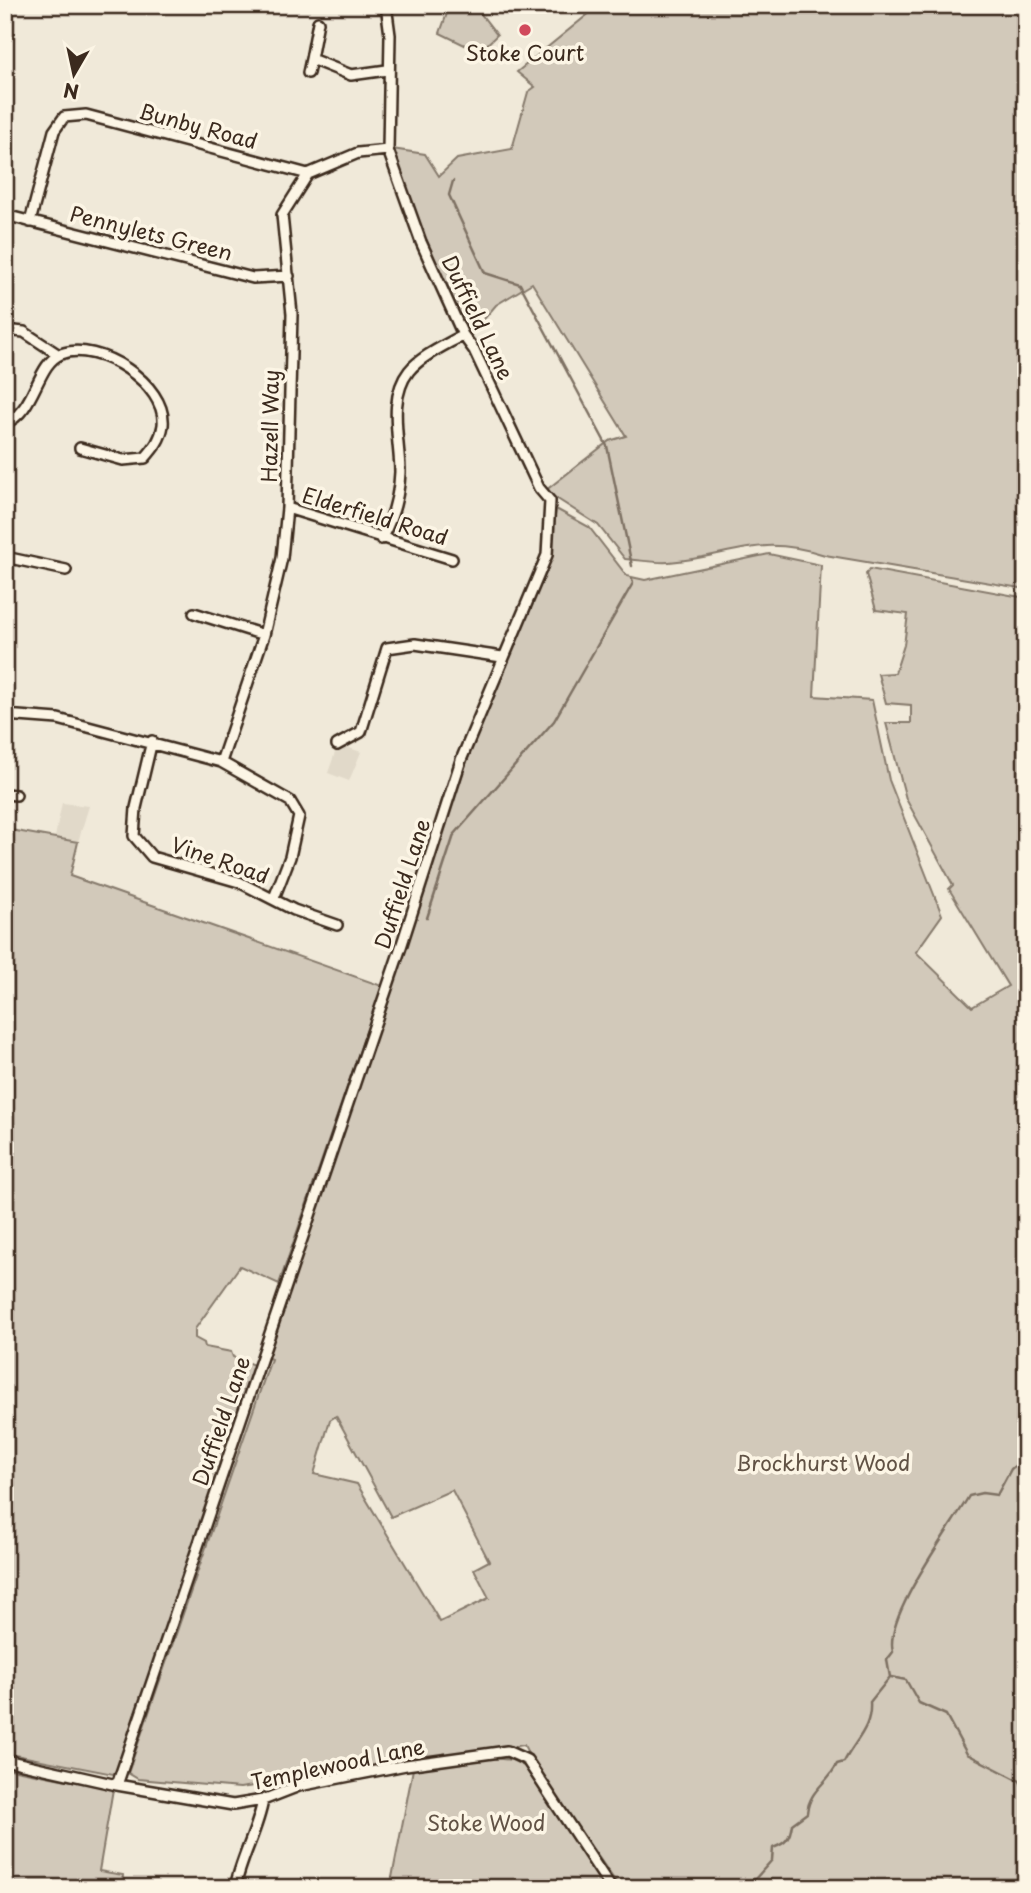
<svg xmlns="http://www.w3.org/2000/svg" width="1031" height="1893" viewBox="0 0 1031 1893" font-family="'Playpen Sans',sans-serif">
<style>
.built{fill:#e1d9c9}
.green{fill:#d2c9ba;stroke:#867a6c;stroke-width:2;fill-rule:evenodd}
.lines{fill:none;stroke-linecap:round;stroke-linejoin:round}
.stream{stroke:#7e7163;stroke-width:2.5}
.minor-casing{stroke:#3b2a1e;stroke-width:14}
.minor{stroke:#fcf5e5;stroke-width:9}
.poi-dot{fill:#d1495b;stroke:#fcf5e5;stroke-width:2.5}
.labels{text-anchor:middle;stroke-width:7;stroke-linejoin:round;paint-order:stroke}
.poi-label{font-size:21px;fill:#3b2a1e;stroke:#fcf5e5}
.street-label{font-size:21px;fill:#3b2a1e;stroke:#fcf5e5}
.park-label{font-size:21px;fill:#615245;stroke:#fcf5e5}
</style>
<rect width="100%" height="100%" fill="#f0e9d9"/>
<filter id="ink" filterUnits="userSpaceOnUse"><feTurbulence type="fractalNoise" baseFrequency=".0143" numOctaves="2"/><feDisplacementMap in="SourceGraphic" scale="14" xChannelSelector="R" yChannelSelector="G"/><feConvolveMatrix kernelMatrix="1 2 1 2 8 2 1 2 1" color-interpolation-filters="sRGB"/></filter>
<g filter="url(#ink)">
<path class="built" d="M338,744l23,8 -12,29 -21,-8z
M62,803l27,3 -11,36 -23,-5z"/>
<path class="green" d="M450,5h24l23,30 -18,17 -39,-19z
M587,5h439v584l-201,-34c-71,-22 -92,2 -156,7 -14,1 -30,-2 -44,-3l-27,-34 -53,-34 64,-50 17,-5 -94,-153 -36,22 -22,26 -8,3 -43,-92 -31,-93 33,5 14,22 18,-17 55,-10 16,-57 7,-5 -18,-15 75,-61z
M556,509l33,18 38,49 18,4 124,-26 52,11 -7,131 58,4 17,80 53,135 -26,37 56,55 36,-21 -59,-97 4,-4 -47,-86 -20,-76h25v-18l-25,-2 -8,-29 17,-1 9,-28 4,-31 -32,-4 -10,-36 4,-5 156,29v1290h-406l-88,-127 -8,-16 -284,43 -102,-9 -10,-6 143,-414 -5,-2 66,-190 60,-191 102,-292 53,-113zM336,1416l55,101 61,-27 37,71 -15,8 15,29 -49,24 -83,-138 -43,-10 16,-54z
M5,829l73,13 -8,34 312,110 -103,298 -39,-18 -45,63v9l9,5 1,4 26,5 2,5 21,8 -137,404 -4,5 -108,-21z
M491,1758l21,2 16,8 79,120h-217l23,-119z
M5,1768l108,21 -14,82 24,4 -1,13h-90l-27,-7z"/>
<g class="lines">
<path class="stream" d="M453,181l-4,14 36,78 35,11 87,162 25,120
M427,918l27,-83 100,-114 79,-138 -1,-4
M891,1677l15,3 13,23 27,12 21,39 53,27 6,13
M747,1888l25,-28 1,-12c14,-5 17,-10 19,-24l15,-11c2,-23 21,-30 30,-49l7,-2c11,-22 28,-34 26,-60l20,-25 -3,-17 6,-8c-10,-34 57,-123 76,-156l13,-3 15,2 14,-26 15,-12"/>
<g class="minor-casing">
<path id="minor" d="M318,22l-7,37 40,16 36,-5
M308,73l3,-14
M5,215l248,63 36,-2
M30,222l24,-91 10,-14 22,-2 222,59
M5,330l19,2 35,23
M5,423c31,-12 31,-59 56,-69 37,-14 106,30 102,71 -2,14 -9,23 -18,33l-22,2 -43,-12
M287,508l165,51
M381,539c12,-21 18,-42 19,-67 0,-31 -13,-73 9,-101 12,-15 37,-26 54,-36
M5,557l61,13
M194,613l70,22
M5,715l53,4 163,43 69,39 9,15 -9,41 -16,41
M152,741l-16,67 -2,28 18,21 87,25 55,28 43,15
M337,745l24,-13 26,-84 28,-4 87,13
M221,762l43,-127 18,-77 5,-50 5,-194 -10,-99 26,-41 50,-21 30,-3
M5,794l11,1
M5,1760l112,25 116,20 30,-5 36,-14 107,-21 101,-14 20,9 84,128
M117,1785l285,-841 59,-184 86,-205 3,-54 -11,-13 -65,-138 -11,-15 -42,-93 -33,-92 2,-115 -4,-30
M235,1888c6,-31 23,-58 28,-88"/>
</g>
<use href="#minor" class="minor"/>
</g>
</g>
<circle class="poi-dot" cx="525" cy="30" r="7"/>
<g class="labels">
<g class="poi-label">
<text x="525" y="61">Stoke Court</text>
</g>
<g class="street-label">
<text transform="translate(198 127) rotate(15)" y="7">Bunby Road</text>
<text transform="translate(151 234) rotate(14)" y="7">Pennylets Green</text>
<text transform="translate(477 318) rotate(64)" y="7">Duffield Lane</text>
<text transform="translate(271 426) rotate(-89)" y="7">Hazell Way</text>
<text transform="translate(375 517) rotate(17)" y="7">Elderfield Road</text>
<text transform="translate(220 861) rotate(19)" y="7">Vine Road</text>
<text transform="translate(403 884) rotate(-72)" y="7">Duffield Lane</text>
<text transform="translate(222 1421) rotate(-71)" y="7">Duffield Lane</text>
<text transform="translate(338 1765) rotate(-12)" y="7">Templewood Lane</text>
</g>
<g class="park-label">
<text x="823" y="1471">Brockhurst Wood</text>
<text x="486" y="1831">Stoke Wood</text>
</g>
</g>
<rect width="1031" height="1893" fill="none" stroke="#fcf5e5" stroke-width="28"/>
<rect x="14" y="14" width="1003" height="1865" fill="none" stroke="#3b2a1e" stroke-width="2.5" filter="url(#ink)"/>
<g transform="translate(74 74) rotate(189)" stroke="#fcf5e5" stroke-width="5" paint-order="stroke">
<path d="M0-5L12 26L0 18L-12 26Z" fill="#3b2a1e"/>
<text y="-10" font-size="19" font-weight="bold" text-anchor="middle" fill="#3b2a1e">N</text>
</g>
</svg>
